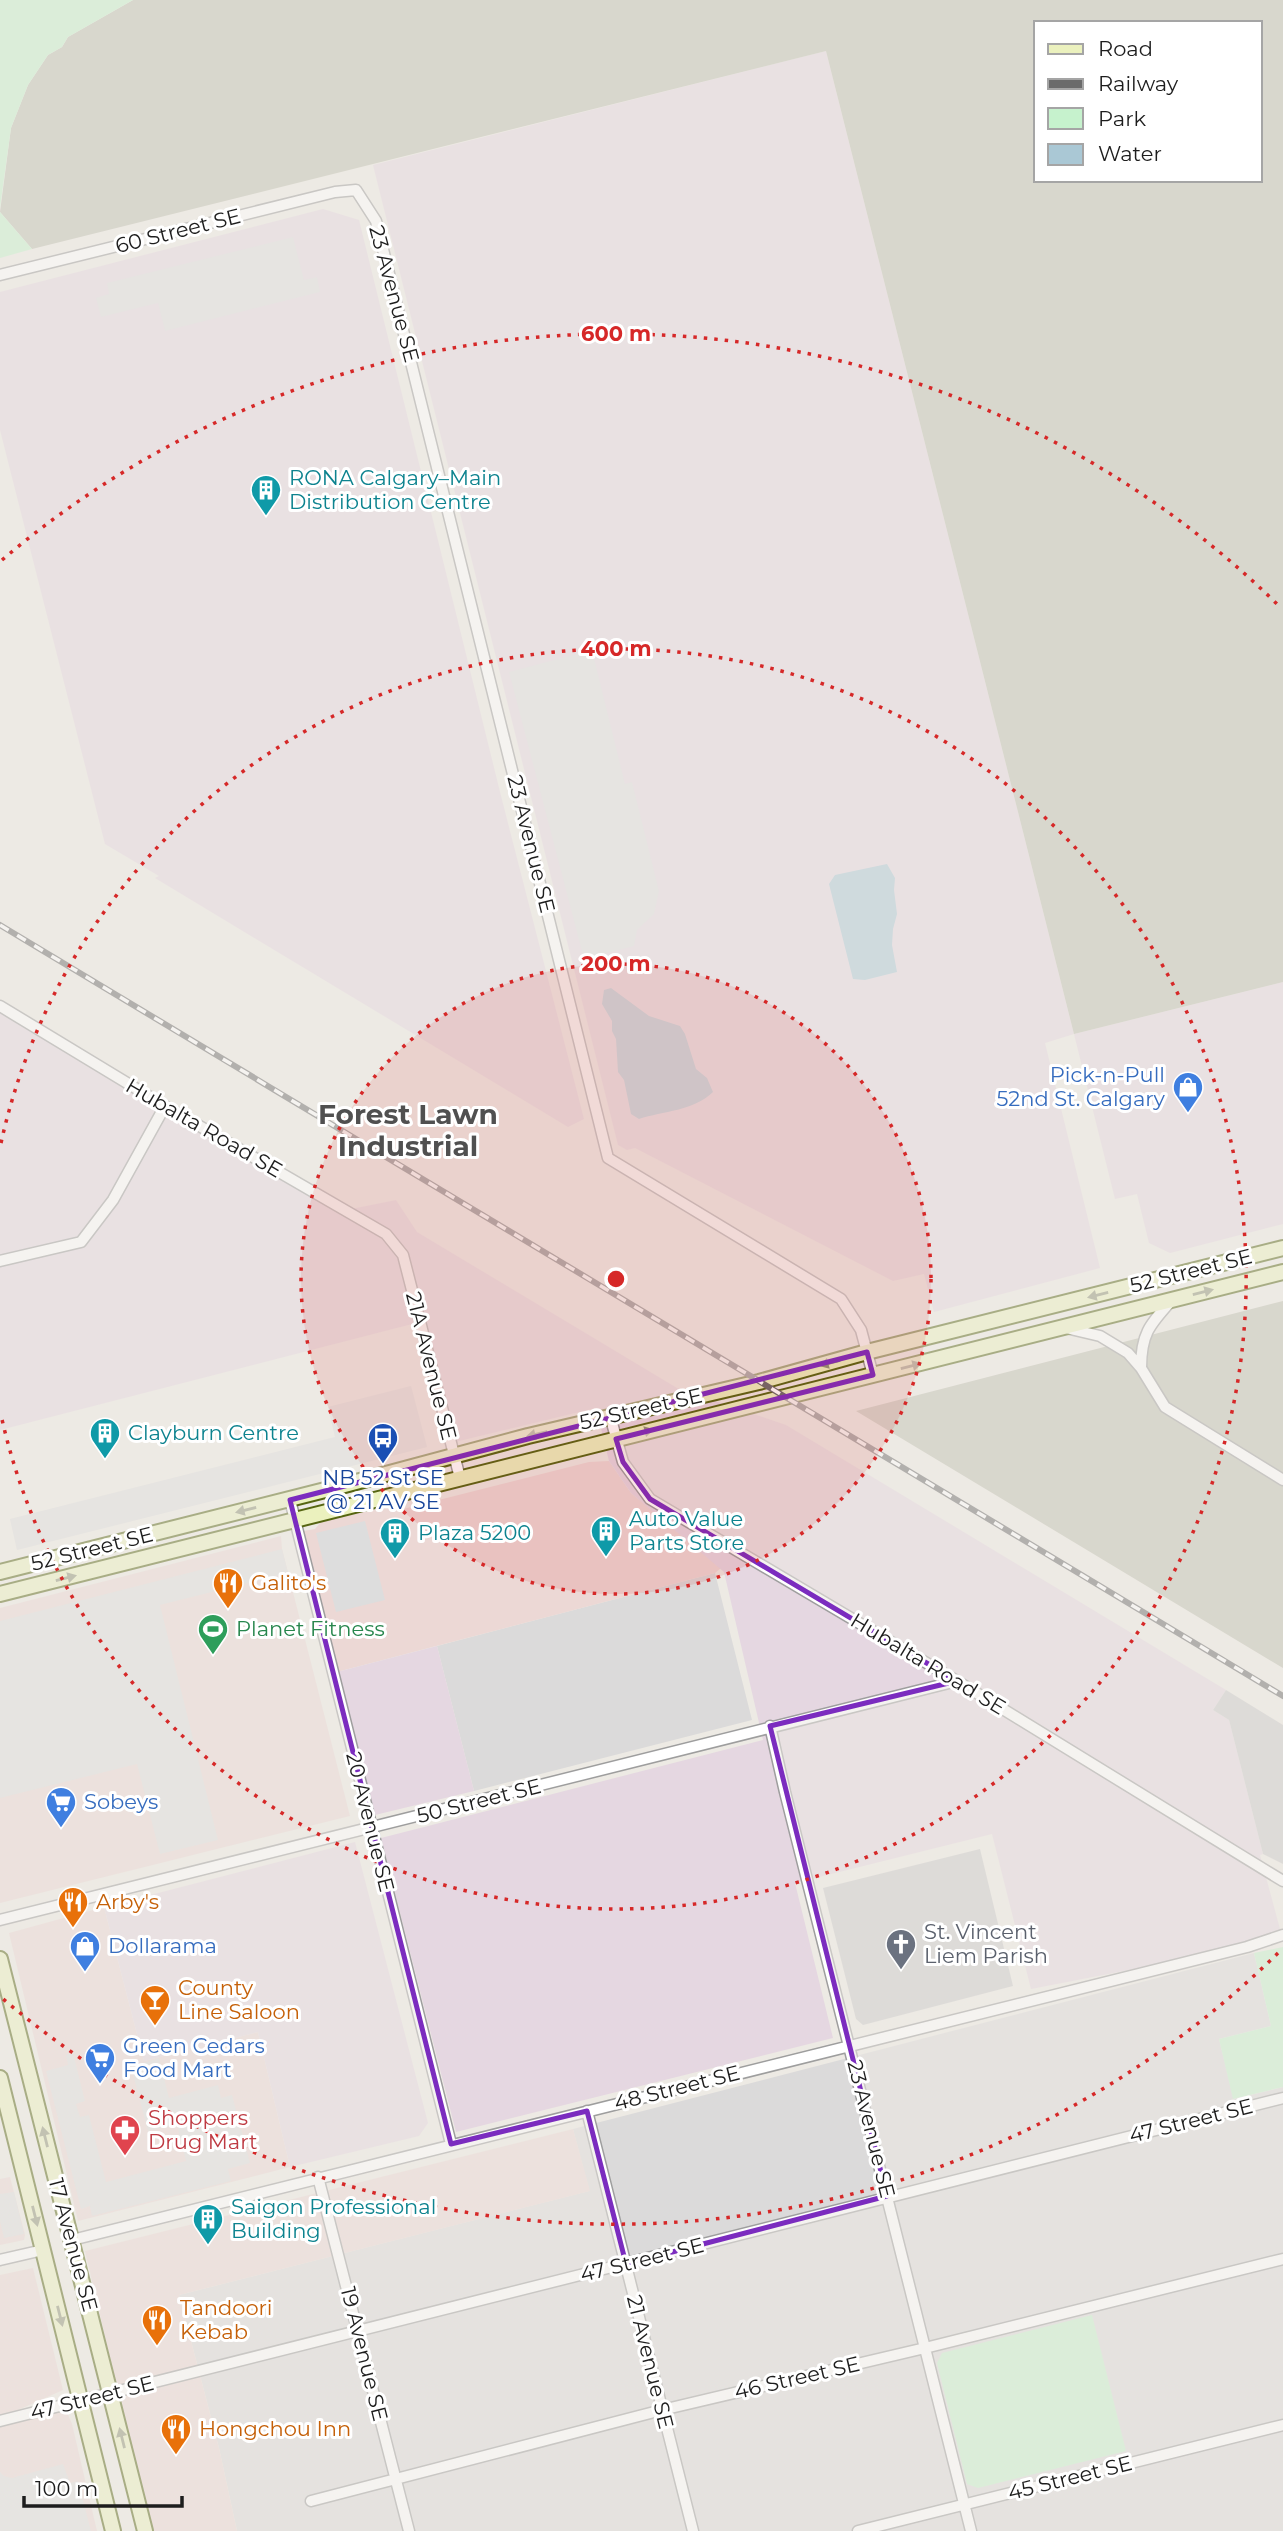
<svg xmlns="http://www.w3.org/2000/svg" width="1283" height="2531" viewBox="0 0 1283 2531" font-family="Montserrat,sans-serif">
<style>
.residential{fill:#dbdada}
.commercial{fill:#ecd8d5}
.industrial{fill:#e5d7e1}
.religious{fill:#cbcbcb}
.construction{fill:#bfc0b1;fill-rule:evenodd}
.park{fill:#c6f2cd}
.parking{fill:#ddd}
.water{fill:#aac8d5}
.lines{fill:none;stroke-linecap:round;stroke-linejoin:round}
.street-casing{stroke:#9e9e9e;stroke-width:13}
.secondary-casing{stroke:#566512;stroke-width:18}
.street{stroke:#fff;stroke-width:10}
.secondary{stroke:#ebf1be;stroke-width:14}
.rail-casing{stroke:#6b6b6b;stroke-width:6}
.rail{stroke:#fff;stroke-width:3.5;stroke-dasharray:10;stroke-linecap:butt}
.oneway{fill:#8e9276}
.marked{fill:none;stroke:#7b2cbf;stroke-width:5;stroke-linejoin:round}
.ring{fill:none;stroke:#d62828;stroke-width:3.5;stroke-dasharray:3.5 7}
.labels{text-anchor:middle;stroke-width:6;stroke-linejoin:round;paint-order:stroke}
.street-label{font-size:21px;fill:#1d1d1d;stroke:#fff}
.culture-label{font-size:21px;fill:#0d838f;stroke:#fff;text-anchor:start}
.shop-label{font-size:21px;fill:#366cbe;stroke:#fff;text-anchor:start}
.transit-label{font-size:21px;fill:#164399;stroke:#fff}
.food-label{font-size:21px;fill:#c56008;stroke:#fff;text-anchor:start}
.leisure-label{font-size:21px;fill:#27864d;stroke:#fff;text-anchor:start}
.worship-label{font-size:21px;fill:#5b616d;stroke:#fff;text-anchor:start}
.health-label{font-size:21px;fill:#be3a42;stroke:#fff;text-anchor:start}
.district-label{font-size:28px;font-weight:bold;fill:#505050;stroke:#fff}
.centre{fill:#d62828;stroke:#fff;stroke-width:3.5}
.ring-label{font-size:21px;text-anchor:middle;font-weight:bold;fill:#d62828;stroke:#fff;stroke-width:6;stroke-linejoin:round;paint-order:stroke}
</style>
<rect width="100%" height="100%" fill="#edeae4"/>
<path class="residential" d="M715,1573l37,147 -278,71 -37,-145z
M1254,1953l17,73 -52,13 15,60 49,-12v444h-1046l-18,-83 -40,-153 410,-104 -16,-62z"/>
<path class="commercial" d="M609,1461l22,32 90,75 -6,5 -382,100 -35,-141 17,-3 6,-7 76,-18 2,6 190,-48z
M281,1536l1,13 68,267 -350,87v-295z
M104,1907l40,154 114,-29 32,135 -212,54 -69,-288z
M573,2129l17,62 -411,104 40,153 18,83h-83l-32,-122 -37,-158z
M10,2177l15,58 -1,5 -24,5v-66z
M33,2268l30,122 -63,28v-143z
M66,2410l6,14 25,107h-97v-110z"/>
<path class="industrial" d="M826,51l248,983 209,-52v242l-113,29 -21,-10 -12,-49 -22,5 -41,-165 -29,9 55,225 -166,44 -10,-38 -31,7 -258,-133 -8,2 -9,-5 -245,-980z
M323,209l36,11 141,572 84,327 -16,8 -413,-249 4,-2 -54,-32 -105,-414v-138z
M0,1006l346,204 50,-10 21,32 260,156 109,37 440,265 -13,20 16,10 34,134 -3,1 20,74 -33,18 -216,42 -39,-155 -197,49 38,155 -377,94 -75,-294 382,-98 -39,-168 -93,-79 -22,-32 -13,-53 -141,34 -35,-120 -420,108z
M437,1646l37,145 -99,24 -42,-142z
M355,1842l73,281 -9,13 -129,31 -32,-135 -114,29 -40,-154z"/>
<path class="religious" d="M1226,1690l57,35v139l-20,-10 -34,-134 -16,-10z
M980,1849l33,137 -150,39 -7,-6 -33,-131z"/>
<path class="construction" d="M133,0h1150v982l-209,52 -248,-983 -794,198 -32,-37 11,-84 17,-43 20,-30 14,-8 6,-10zM1036,23h224v157h-224z
M1283,1301v367l-427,-257z"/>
<path class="park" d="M0,0h133l-65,37 -6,10 -14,8 -20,30 -17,43 -11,80z
M0,212l32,37 -32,9z
M1283,1947v140l-50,12 -14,-60 52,-13 -17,-73z
M1092,2315l34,136 -148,37 -11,-4 -30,-121 5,-10z"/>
<path class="parking" d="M293,237l11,43 13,-3 3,15 -155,39 -7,-28 -57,14 -5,-19 13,-4 -2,-11z
M592,650l33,134 7,-2 27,109 -5,23 -17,16 -3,16 -50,13 -75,-287z
M411,1386l16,61 -410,103 -7,-31 325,-82 -7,-30z
M365,1521l20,79 -49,12 -20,-79z
M282,1549l6,24 -128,32 58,235 -58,14 -23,-90 -137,34v-177z
M73,2053l12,48 -9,3 4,13 9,-2 17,67 80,-21 -9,-37 -29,7 -17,-64 28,-9 10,40 49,-13 3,13 11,-3 18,68 -22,6 3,12 -139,35 -2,-10 -9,3 -35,-138 22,-6 -2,-10z
M14,2192l10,42 -20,4 -4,-17v-27z
M63,2464l7,19 8,-2 13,50h-91v-59l4,4 8,2z"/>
<path class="water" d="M887,864l8,14 -1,12 3,24 -4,15 -1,16 5,27 -32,8 -12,-1 -24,-95 6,-9z
M611,988l38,28 31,10 5,8 11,35 11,9 6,14c-19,19 -50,19 -74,27l-8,-5 -7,-34 -6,-8 -2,-33 -4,-8v-10l-10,-17 2,-14z"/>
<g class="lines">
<g class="street-casing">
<path id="street" d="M0,275l335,-83 21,-2 20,31 232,937 233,141 20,31 12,45
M0,1006l165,100 221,128 17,21 57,223
M0,1261l81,-19 32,-42 52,-94
M1066,1328l34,8 28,17 13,15 24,39 118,73
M1141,1368c0,-33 8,-43 30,-67
M610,1416l13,46 27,37 307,182 326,200
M290,1500l161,644
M770,1726l15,66 186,739
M0,1920l957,-239
M587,2111l106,420
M318,2177l91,354
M72,2240l1175,-293 36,-12
M0,2260l43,-10
M0,2421l1283,-323
M311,2501l351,-91 263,-62 358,-89
M858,2531l425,-106"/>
</g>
<g class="secondary-casing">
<path id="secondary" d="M0,1572l341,-86 187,-50 231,-54 108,-30 416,-104
M0,1594l1283,-322
M0,1959l145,572
M0,2078l113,453"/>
</g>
<use href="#street" class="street"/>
<use href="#secondary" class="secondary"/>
<g class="rail-casing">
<path id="rail" d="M0,925l1283,771"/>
</g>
<use href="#rail" class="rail"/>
</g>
<defs><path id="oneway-solid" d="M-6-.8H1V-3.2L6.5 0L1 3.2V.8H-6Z" transform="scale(1.75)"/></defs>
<g class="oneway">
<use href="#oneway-solid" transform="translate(1203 1292) rotate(-14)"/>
<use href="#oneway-solid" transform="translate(1098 1295) rotate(166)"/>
<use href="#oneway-solid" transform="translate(830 1363) rotate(165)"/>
<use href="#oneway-solid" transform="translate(911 1366) rotate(-14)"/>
<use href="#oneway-solid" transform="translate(643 1432) rotate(-14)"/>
<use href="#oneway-solid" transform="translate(537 1434) rotate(167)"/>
<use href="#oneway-solid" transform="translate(246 1510) rotate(166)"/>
<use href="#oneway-solid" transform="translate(66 1578) rotate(-14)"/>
<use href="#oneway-solid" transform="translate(45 2137) rotate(-104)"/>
<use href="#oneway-solid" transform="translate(35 2216) rotate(76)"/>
<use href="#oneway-solid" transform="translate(60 2316) rotate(76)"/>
<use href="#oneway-solid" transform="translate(122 2438) rotate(-104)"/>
</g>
<path d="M0 0H1283V2531H0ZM867,1352l6,23 -257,64 7,23 27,37 307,182 -187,45 117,470 -261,68 -39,-153 -136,33 -161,-644z" fill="#edeae4" fill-opacity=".55" fill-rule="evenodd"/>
<path class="marked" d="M867,1352l6,23 -257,64 7,23 27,37 307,182 -187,45 117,470 -261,68 -39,-153 -136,33 -161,-644z"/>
<circle cx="616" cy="1279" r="315" fill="#d62828" fill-opacity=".12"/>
<g class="ring">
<circle cx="616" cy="1279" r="315"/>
<path d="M1 1143A630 630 0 1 1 1 1415"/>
<path d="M1278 1953A945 945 0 0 1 2 1998M2 560A945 945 0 0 1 1278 605"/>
</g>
<defs>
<g id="building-pin" transform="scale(1.575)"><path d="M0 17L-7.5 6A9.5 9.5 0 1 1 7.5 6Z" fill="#0f9aa8" stroke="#fff"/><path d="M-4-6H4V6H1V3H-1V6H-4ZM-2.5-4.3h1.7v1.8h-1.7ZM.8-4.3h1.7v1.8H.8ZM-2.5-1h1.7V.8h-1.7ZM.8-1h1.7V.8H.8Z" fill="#fff"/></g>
<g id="shop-pin" transform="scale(1.575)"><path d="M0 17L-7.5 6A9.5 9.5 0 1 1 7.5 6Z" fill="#3f7fe0" stroke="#fff"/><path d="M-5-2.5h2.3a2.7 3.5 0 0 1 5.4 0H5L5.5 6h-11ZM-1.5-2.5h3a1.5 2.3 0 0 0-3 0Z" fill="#fff"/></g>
<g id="bus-pin" transform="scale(1.575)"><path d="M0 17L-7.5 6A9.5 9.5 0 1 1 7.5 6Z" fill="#1a4fb4" stroke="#fff"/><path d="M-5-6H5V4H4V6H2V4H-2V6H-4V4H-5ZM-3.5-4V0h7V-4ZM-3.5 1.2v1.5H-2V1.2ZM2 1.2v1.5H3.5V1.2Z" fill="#fff"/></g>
<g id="restaurant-pin" transform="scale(1.575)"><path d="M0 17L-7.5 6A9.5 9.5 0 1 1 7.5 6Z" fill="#e8710a" stroke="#fff"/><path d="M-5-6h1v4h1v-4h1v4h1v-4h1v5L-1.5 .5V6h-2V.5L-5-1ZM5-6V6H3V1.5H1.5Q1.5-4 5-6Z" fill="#fff"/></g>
<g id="stadium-pin" transform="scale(1.575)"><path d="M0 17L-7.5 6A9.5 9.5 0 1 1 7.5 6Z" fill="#2e9e5b" stroke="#fff"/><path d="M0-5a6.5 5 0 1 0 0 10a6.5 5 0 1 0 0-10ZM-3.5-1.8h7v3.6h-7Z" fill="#fff"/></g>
<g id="supermarket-pin" transform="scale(1.575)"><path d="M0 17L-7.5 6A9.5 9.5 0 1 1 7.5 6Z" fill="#3f7fe0" stroke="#fff"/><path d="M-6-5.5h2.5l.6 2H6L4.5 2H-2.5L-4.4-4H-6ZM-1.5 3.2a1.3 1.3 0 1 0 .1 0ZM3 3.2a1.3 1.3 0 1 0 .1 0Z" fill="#fff"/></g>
<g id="church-pin" transform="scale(1.575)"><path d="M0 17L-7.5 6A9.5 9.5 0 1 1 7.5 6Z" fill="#6b7280" stroke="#fff"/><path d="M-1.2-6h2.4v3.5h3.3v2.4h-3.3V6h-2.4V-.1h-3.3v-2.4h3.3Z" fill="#fff"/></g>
<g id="bar-pin" transform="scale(1.575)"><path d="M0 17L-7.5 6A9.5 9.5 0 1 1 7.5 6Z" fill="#e8710a" stroke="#fff"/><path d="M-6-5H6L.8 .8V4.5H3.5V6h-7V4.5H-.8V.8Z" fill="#fff"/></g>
<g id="pharmacy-pin" transform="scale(1.575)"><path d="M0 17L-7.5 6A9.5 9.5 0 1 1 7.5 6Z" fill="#e0444e" stroke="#fff"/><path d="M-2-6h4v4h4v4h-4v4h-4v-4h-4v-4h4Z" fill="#fff"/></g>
</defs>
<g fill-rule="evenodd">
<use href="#building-pin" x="266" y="490"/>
<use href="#shop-pin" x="1188" y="1087"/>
<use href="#building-pin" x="105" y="1433"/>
<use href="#bus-pin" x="383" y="1438"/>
<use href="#building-pin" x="606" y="1531"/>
<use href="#building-pin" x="395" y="1533"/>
<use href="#restaurant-pin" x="228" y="1583"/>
<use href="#stadium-pin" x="213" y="1629"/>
<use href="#supermarket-pin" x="61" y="1802"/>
<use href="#restaurant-pin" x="73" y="1902"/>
<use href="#church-pin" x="901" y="1944"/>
<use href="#shop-pin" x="85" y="1946"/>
<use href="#bar-pin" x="155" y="2000"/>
<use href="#supermarket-pin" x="100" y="2058"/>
<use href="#pharmacy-pin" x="125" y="2130"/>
<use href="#building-pin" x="208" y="2219"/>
<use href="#restaurant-pin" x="157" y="2320"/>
<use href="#restaurant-pin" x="176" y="2429"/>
</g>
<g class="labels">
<g class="street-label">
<text transform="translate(178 231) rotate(-14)" y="7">60 Street SE</text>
<text transform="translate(394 294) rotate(75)" y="7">23 Avenue SE</text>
<text transform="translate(531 844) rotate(76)" y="7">23 Avenue SE</text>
<text transform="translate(204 1128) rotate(30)" y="7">Hubalta Road SE</text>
<text transform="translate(1191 1271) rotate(-14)" y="7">52 Street SE</text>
<text transform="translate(431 1366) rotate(76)" y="7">21A Avenue SE</text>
<text transform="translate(641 1409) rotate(-13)" y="7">52 Street SE</text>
<text transform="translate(92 1549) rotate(-14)" y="7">52 Street SE</text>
<text transform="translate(928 1664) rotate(31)" y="7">Hubalta Road SE</text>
<text transform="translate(479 1801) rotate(-14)" y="7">50 Street SE</text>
<text transform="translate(370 1822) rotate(76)" y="7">20 Avenue SE</text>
<text transform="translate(677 2088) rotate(-14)" y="7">48 Street SE</text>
<text transform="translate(1191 2121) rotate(-14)" y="7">47 Street SE</text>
<text transform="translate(871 2129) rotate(76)" y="7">23 Avenue SE</text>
<text transform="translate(73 2245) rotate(75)" y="7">17 Avenue SE</text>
<text transform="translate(642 2260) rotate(-14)" y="7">47 Street SE</text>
<text transform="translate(364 2354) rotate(76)" y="7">19 Avenue SE</text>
<text transform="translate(650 2362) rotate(76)" y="7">21 Avenue SE</text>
<text transform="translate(797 2378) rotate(-13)" y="7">46 Street SE</text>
<text transform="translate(92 2398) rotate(-14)" y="7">47 Street SE</text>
<text transform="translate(1070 2478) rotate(-14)" y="7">45 Street SE</text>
</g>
<g class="culture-label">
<text x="289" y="485">RONA Calgary–Main<tspan x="289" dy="24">Distribution Centre</tspan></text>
<text x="128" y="1440">Clayburn Centre</text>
<text x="629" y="1526">Auto Value<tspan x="629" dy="24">Parts Store</tspan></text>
<text x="418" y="1540">Plaza 5200</text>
<text x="231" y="2214">Saigon Professional<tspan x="231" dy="24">Building</tspan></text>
</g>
<g class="shop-label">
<text x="1165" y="1082" text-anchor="end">Pick-n-Pull<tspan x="1165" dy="24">52nd St. Calgary</tspan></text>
<text x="84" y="1809">Sobeys</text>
<text x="108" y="1953">Dollarama</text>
<text x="123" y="2053">Green Cedars<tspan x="123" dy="24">Food Mart</tspan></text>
</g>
<g class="transit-label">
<text x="383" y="1485">NB 52 St SE<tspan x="383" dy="24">@ 21 AV SE</tspan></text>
</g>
<g class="food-label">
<text x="251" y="1590">Galito's</text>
<text x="96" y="1909">Arby's</text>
<text x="178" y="1995">County<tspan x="178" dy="24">Line Saloon</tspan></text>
<text x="180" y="2315">Tandoori<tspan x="180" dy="24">Kebab</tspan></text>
<text x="199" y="2436">Hongchou Inn</text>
</g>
<g class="leisure-label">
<text x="236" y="1636">Planet Fitness</text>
</g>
<g class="worship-label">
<text x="924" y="1939">St. Vincent<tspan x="924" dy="24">Liem Parish</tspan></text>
</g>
<g class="health-label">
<text x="148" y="2125">Shoppers<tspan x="148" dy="24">Drug Mart</tspan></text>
</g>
<g class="district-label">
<text x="408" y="1124">Forest Lawn<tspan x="408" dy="32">Industrial</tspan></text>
</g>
</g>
<circle cx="616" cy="1279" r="10" class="centre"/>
<g class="ring-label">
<text x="616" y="341">600 m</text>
<text x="616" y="656">400 m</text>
<text x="616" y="971">200 m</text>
</g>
<rect x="1034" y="21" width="228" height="161" fill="#ffffff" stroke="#a5a5a5" stroke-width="2"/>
<rect x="1048" y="44" width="35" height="10" fill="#ebf1be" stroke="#a5a5a5" stroke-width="2"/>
<text x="1098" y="56" font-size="21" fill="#1d1d1d">Road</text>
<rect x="1048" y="79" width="35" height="10" fill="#6b6b6b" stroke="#a5a5a5" stroke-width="2"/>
<text x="1098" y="91" font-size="21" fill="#1d1d1d">Railway</text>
<rect x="1048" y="108" width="35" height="21" fill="#c6f2cd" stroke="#a5a5a5" stroke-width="2"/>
<text x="1098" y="126" font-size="21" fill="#1d1d1d">Park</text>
<rect x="1048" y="144" width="35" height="21" fill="#aac8d5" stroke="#a5a5a5" stroke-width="2"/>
<text x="1098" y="161" font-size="21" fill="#1d1d1d">Water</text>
<path d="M24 2496v10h158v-10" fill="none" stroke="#1d1d1d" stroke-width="3.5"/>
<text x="35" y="2496" font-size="21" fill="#1d1d1d" stroke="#ffffff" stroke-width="5" paint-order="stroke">100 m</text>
</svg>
